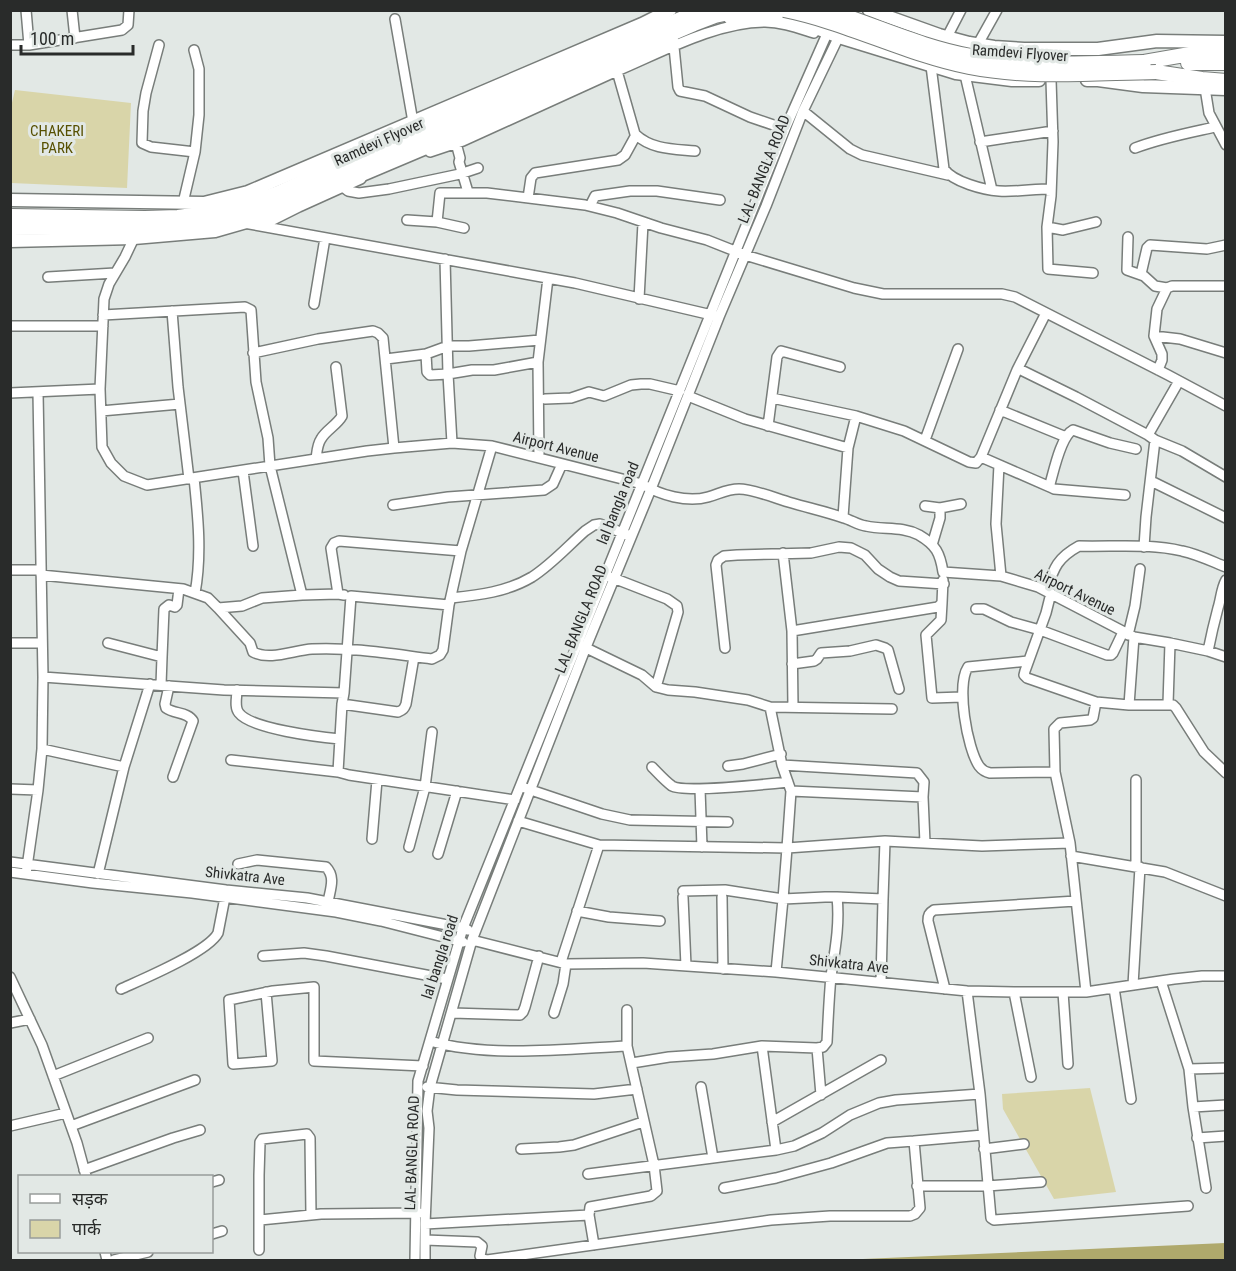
<svg xmlns="http://www.w3.org/2000/svg" width="1236" height="1271" viewBox="0 0 1236 1271" font-family="'Roboto Condensed','Noto Sans Devanagari',sans-serif">
<style>
.green{fill:#d9d5a9}
.forest{fill:#afa96c}
.lines{fill:none;stroke-linecap:round;stroke-linejoin:round}
.minor-casing{stroke:#787d7a;stroke-width:12}
.major-casing{stroke:#787d7a;stroke-width:15}
.highway-casing{stroke:#787d7a;stroke-width:16}
.minor{stroke:#fff;stroke-width:9}
.major{stroke:#fff;stroke-width:12}
.highway{stroke:#fff;stroke-width:14}
.highway-bridge-casing{stroke:#787d7a;stroke-width:16;stroke-linecap:butt}
.highway-bridge{stroke:#fff;stroke-width:14}
.labels{text-anchor:middle;stroke-width:6;stroke-linejoin:round;paint-order:stroke}
.street-label{font-size:15px;fill:#292b2a;stroke:#e2e8e5}
.park-label{font-size:15px;fill:#575002;stroke:#e2e8e5}
</style>
<rect width="100%" height="100%" fill="#e2e8e5"/>
<path class="green" d="M15,90l116,13 -4,85 -116,-5 -1,-72z
M1090,1088l26,104 -62,7 -51,-90 -1,-15z"/>
<path class="forest" d="M1225,1243v17h-385z"/>
<g class="lines">
<g class="minor-casing">
<path id="minor" d="M26,10l3,35
M72,10l3,28
M395,19l18,103
M947,37l14,-27
M978,44l19,-34
M10,45h19l93,-15 6,-5 1,-15
M159,45l-13,48 -3,18 -1,32 9,4 44,5
M674,47l4,40 2,4 25,5 45,21 35,12
M931,66l13,103c9,13 40,21 55,22 17,1 35,-2 52,-2
M965,75l27,115
M1051,80l2,62 -2,54 -4,31 1,42 45,4
M1205,88l4,25 17,32
M803,111l47,38 12,6 86,20
M980,142l73,-11
M456,143l4,15 -1,4 9,30
M1135,148c26,-10 53,-15 80,-21
M695,151c-21,-2 -43,-1 -60,-17l-18,-63c45,-19 99,-49 148,-49 17,0 33,6 49,11
M430,152l33,-11 154,-70
M342,186l6,5 11,2 30,-4 71,-15 18,-6
M528,198l3,-20 4,-5 83,-13 7,-5 11,-20
M183,203l12,-51 4,-37v-46l-5,-19
M590,206l5,-10 35,-5h27l63,9
M407,220l30,2
M244,223l331,60 141,33
M261,226l38,-19 62,-28
M1047,227l16,3 33,-8
M464,228l-27,-6 3,-29h47l98,12 32,8 44,15 46,12 38,15 109,33 29,6h119l13,3 153,78 58,31
M1128,237l-1,33 17,6 11,10 12,2
M134,238l-9,19 -16,27 -5,15 -4,90 2,58 9,16 13,13 23,9 220,-34 27,-3 58,-5 40,3 150,38c18,11 45,19 66,13 11,-3 19,-8 31,-8 15,0 38,10 53,14 17,5 35,9 52,15 7,2 14,7 22,8 18,4 36,0 53,9 17,10 21,18 24,37l58,4 37,11 96,50 36,6 38,8 18,6
M445,259l3,115 4,69
M1141,274l6,-26 3,-3 57,4 19,-4
M48,277l67,-4
M639,299l4,-76
M314,304l11,-66
M172,311l6,76 11,92
M103,315l142,-8 6,3 5,72 12,56 2,28 32,129 36,-1
M10,326h93
M1154,336l26,3 46,14
M253,353l65,-14 55,-8 5,2 5,5 11,110
M426,354l1,18 3,3 18,-1 24,-4h22l44,-8
M386,359l40,-5 22,-8h21l71,-6
M1017,370l29,-57
M1158,370l4,-10v-6l-8,-18 3,-27 10,-21 5,-2h54
M1179,381l-31,54 7,5 27,11 44,26
M10,393l90,-4
M688,396l57,23 103,29 8,-32
M772,398l84,18 48,15 65,31 7,1 5,-6 36,-87 2,-1 57,28 72,38
M545,399l26,-1 18,-6 15,4 27,-11 10,-1h9l30,7
M1000,410l66,27
M101,411l79,-7
M768,426l9,-69 4,-6 59,16
M925,440l33,-91
M981,457l69,30
M539,458l-1,-96 10,-84
M316,459c1,-7 1,-14 5,-20 5,-9 16,-14 21,-23l-6,-49
M999,465l-3,59 5,52
M243,471l10,75
M194,478c4,38 8,77 1,115
M1151,481l75,37
M1125,495l-71,-6 -4,-2v-3c4,-14 11,-48 23,-54l37,13 26,6
M393,505l55,-8 96,-7 9,-6 9,-20
M925,506l15,2v10l-8,27
M940,508l21,-4
M843,517l5,-69
M1144,547l2,-30 9,-77
M783,553l9,78 1,76
M10,570h31
M41,575l142,14 25,9 10,10 24,-2 20,-8 40,-3
M608,576l59,23 10,7 1,6 -22,75
M1046,591c8,-23 11,-33 33,-45 34,1 70,-3 103,5 15,3 29,10 44,16
M1051,593l-5,20 -21,58 -1,4 3,3 69,24 33,3h44l3,3 28,44 22,21
M344,595l-6,-1 -7,-46 3,-5 5,-2 122,10
M451,598c28,-3 56,-6 81,-21 19,-12 36,-31 53,-46l9,-6 6,-1 28,11
M942,603l-1,17 -15,15 6,63 30,-1
M218,608l32,35 3,9c17,9 41,-2 59,-3 40,-2 80,5 120,10l8,-4 3,-5 6,-45
M976,609h8l27,13 29,8 67,25h4l2,-2 10,-21
M792,631l146,-24 4,-4 1,-23
M1128,635l7,-29 5,-37
M10,643h32
M108,643l54,14 -1,28
M725,648l-9,-83 2,-5 6,-4 13,-1 74,-2 28,-6 12,1 14,7 13,14 12,8 9,4 45,3
M1208,651c3,-15 6,-28 10,-43 3,-9 3,-19 8,-28
M162,657l2,-48 5,-4 6,2 2,-2 2,-16
M1028,661l-60,6c-12,18 -1,81 11,99 3,4 6,6 11,7l65,-1
M792,664l22,-3 3,-2 4,-6 29,-2 26,-6 9,3 3,2 11,39
M43,677l181,13 120,3 7,-97 98,9 12,-54 31,-105
M169,686l-4,18 1,4c8,6 22,4 27,13l-20,56
M237,690c0,7 -3,17 2,23 12,16 80,24 101,26
M344,693l-2,11 -4,68 11,3 166,25
M342,704l56,8c5,-2 6,-3 8,-8l8,-47
M1168,704l2,-61
M1129,705l5,-68
M770,707l122,2
M42,749l82,18 -26,107
M231,760l107,12
M782,765l135,8 7,9 -1,15 2,46
M728,766l15,-2 38,-10
M124,767l26,-83
M652,767c6,6 13,14 20,19 11,7 97,-2 116,-4
M525,788l77,26 28,6 98,2
M10,789l28,1
M700,789l2,58
M791,791l132,6
M518,821l81,24 188,3 4,-57 -9,-26 -12,-58 -22,-7 -53,-8 -27,-2 -12,-3 -14,-12 -62,-30
M372,839l5,-59
M885,841l97,5 88,-3
M409,847l16,-60 7,-55
M438,854l19,-63
M1071,856l94,16 61,24
M10,862l216,28 81,8 156,30 5,2
M238,864l19,-4 69,7c10,10 4,23 2,35
M1136,866v-86
M10,872l83,11 99,10 144,19 45,9 82,21
M26,874l12,-84 4,-41 1,-72 -5,-285
M683,891l42,-1 58,9 4,-51 98,-7 -2,58 -46,-2
M683,897l3,69
M722,897l1,72
M577,911l32,6 51,4
M472,940l94,24 77,-1 133,9 191,19 47,1h72l88,-13 28,-3h24
M263,956l41,-3 22,3 121,23
M561,962l38,-117
M776,972l7,-73 42,-2h12c3,27 -2,53 -6,79 -2,22 -3,44 -4,66l-4,5 -6,1 -55,-2 14,104 18,-4 28,-13 28,-18 29,-12 17,-3 84,-6
M10,977l32,68 35,98 9,33
M1161,981l28,88 4,38 13,81
M881,982l2,-83
M1133,985l7,-118
M1114,988l17,111
M121,989c22,-10 87,-37 97,-56l8,-41
M945,989l-17,-68c0,-6 1,-8 6,-11l142,-9
M967,991l13,103 11,124 3,2 194,-14
M266,992l6,69 -39,3 -4,-64 44,-9 41,-4v74l109,5
M1014,992l17,85
M1063,992l5,72
M1086,992l-16,-149 -15,-71 -1,-43 6,-6 30,-3 3,-2 3,-16
M627,1010v36
M452,1013l68,2 3,-3 2,-5 14,-51
M554,1013l9,-29 3,-20
M10,1023l20,-4
M430,1041c58,17 136,8 197,5l27,119 3,26 -6,5 -61,11 -1,8
M817,1048l4,47
M632,1063l37,-6 44,-3 49,-8
M1189,1069l37,-1
M53,1076l95,-38
M427,1087l30,3 137,4 43,-5
M701,1087l12,71
M1193,1107l33,-2
M772,1122l109,-62
M10,1126l56,-13
M71,1126l124,-46
M1197,1138l29,-2
M521,1149l38,-2 15,-2 69,-23
M984,1149l40,-5
M84,1170l89,-32 27,-8
M588,1174l188,-24
M212,1182l7,-2
M917,1186h70l54,-4
M724,1188l52,-10 55,-15 56,-20 27,-2
M260,1220l61,-6 98,-1
M425,1224l164,-9 5,30
M212,1234l10,-3
M425,1240l52,2 5,4 -2,10 2,3 5,1 284,-40 59,-4h80l5,-2 5,-6 -6,-67 69,-6
M259,1250v-75l1,-33 2,-3 45,-5 3,4 1,77
M105,1252l2,8
M114,1260l34,-8
M415,1260l3,-179 45,-153 322,-799 45,-102
M425,1260v-36l4,-96 -2,-17 3,-24 42,-147 114,-293 65,-158 68,-172 47,-111 37,-95 38,-79"/>
</g>
<g class="major-casing">
<path id="major" d="M869,10l70,25 30,8 25,4 30,2h74l59,-8 69,1
M730,18l26,-3 22,1 20,5 41,16 117,36 56,7h27
M1087,80h11l45,6 83,3
M355,178l154,-65 163,-73
M10,200l194,3 44,-11 394,-168 28,-14
M10,241l124,-3 81,-7 49,-14 23,-10"/>
</g>
<g class="highway-casing">
<path id="highway" d="M1144,62l46,-8 36,-2
M1188,63h38
M1156,72l46,7 24,2
M10,216l135,2 33,-1 30,-4 45,-11 25,-9 110,-50 314,-133
M10,228l170,-1 59,-10 54,-18 118,-53 283,-122 21,-8 28,-6"/>
</g>
<use href="#minor" class="minor"/>
<use href="#major" class="major"/>
<use href="#highway" class="highway"/>
<g class="highway-bridge-casing">
<path id="highway-bridge" d="M784,10c64,13 121,44 185,57 60,12 125,6 187,5
M827,10c49,15 94,37 144,46 57,11 116,7 173,6"/>
</g>
<use href="#highway-bridge" class="highway-bridge"/>
</g>
<g class="labels">
<g class="street-label">
<text transform="translate(1020 53) rotate(4)" y="5">Ramdevi Flyover</text>
<text transform="translate(379 142) rotate(-24)" y="5">Ramdevi Flyover</text>
<text transform="translate(764 169) rotate(-68)" y="5">LAL BANGLA ROAD</text>
<text transform="translate(556 447) rotate(14)" y="5">Airport Avenue</text>
<text transform="translate(618 503) rotate(-68)" y="5">lal bangla road</text>
<text transform="translate(1075 592) rotate(26)" y="5">Airport Avenue</text>
<text transform="translate(581 619) rotate(-68)" y="5">LAL BANGLA ROAD</text>
<text transform="translate(245 876) rotate(6)" y="5">Shivkatra Ave</text>
<text transform="translate(440 957) rotate(-72)" y="5">lal bangla road</text>
<text transform="translate(849 964) rotate(6)" y="5">Shivkatra Ave</text>
<text transform="translate(412 1153) rotate(-88)" y="5">LAL BANGLA ROAD</text>
</g>
<g class="park-label">
<text x="57" y="136">CHAKERI<tspan x="57" dy="17">PARK</tspan></text>
</g>
</g>
<rect width="1236" height="1271" fill="none" stroke="#292b2a" stroke-width="24"/>
<rect x="18" y="1175" width="195" height="78" fill="#e2e8e5" stroke="#989c9a" stroke-width="1.5"/>
<rect x="30" y="1194" width="30" height="9" fill="#ffffff" stroke="#989c9a" stroke-width="1.5"/>
<text x="72" y="1205" font-size="18" fill="#292b2a">सड़क</text>
<rect x="30" y="1220" width="30" height="18" fill="#d9d5a9" stroke="#989c9a" stroke-width="1.5"/>
<text x="72" y="1235" font-size="18" fill="#292b2a">पार्क</text>
<path d="M21 45v9h112v-9" fill="none" stroke="#292b2a" stroke-width="3"/>
<text x="30" y="45" font-size="18" fill="#292b2a" stroke="#e2e8e5" stroke-width="4.5" paint-order="stroke">100 m</text>
</svg>
